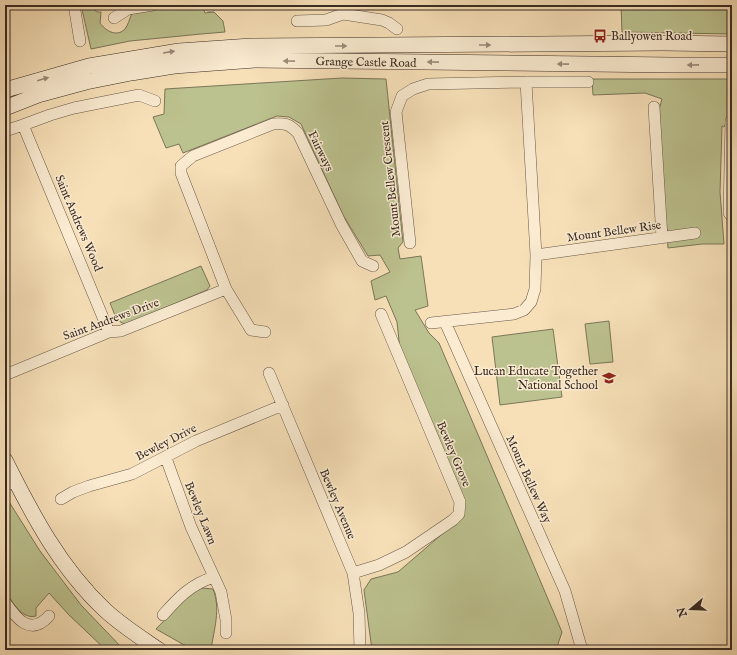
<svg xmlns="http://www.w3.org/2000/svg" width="737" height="655" viewBox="0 0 737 655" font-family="'IM FELL English',serif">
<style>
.green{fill:#bcc28f;stroke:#7b7659}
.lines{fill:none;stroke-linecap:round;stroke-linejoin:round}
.street-casing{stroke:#695848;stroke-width:12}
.secondary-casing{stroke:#3a2b23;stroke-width:16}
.street{stroke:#faebd1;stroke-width:11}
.secondary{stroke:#faebd1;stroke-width:15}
.oneway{fill:#9a8b7a}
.labels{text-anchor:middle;stroke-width:3;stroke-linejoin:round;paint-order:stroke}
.poi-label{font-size:12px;fill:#3a2b23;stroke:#faebd1;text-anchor:start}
.street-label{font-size:12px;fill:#3a2b23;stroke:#faebd1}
</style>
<rect width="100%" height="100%" fill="#f7e0b8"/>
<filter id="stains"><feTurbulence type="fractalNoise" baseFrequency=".005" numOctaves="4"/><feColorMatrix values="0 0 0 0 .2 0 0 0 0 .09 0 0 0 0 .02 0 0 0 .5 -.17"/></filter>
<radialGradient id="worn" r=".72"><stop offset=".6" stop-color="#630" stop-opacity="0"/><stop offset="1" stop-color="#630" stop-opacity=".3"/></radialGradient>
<path class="green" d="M81,5h8l8,7h4l-1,11c5,7 16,15 25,6 3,-4 5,-11 7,-16l43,-8h27l3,8 9,-1 9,9 2,11 -24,2 -71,7 -39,8z
M621,5h110l1,29 -110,-2z
M342,78l44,1 17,163 -5,6 2,11 21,-3 7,50 -13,4 14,23 10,10 123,289 -6,18h-184l-8,-60 7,-11 27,-7 58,-50 6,-8 -62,-164 -3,-28 -11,-26 -11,4 -4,-19 19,-9 -10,-17 -12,1 -25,-41 -42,-91 -12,-7 -12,-1 -94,37 -4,-9 -13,4 -13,-31 11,-3 1,-25z
M592,79h140v33l-8,15 -2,-1 -2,66 4,52h-22l-34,4 -10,-134 4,-15 -17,-6 -52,2z
M201,266l9,20 -3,4 -81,34c-10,-1 -12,-12 -16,-21z
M609,321l4,41 -23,2 -5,-40z
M553,329l9,68 -62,8 -8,-68z
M6,497l34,54 41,54 43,45h-18l-37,-35 -20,-22 -13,15v8c-14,4 -24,-15 -31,-25z
M201,588l12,1c8,20 1,40 -2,61h-18l-37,-21 32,-33z"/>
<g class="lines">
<g class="street-casing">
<path id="street" d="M74,5l6,36
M210,5v1
M114,18l14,-9 25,-4
M297,21l29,-1 17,-6 39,6 7,3 8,6
M654,107l8,131
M732,120l-1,1 -2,92 3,4
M23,125l27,-10 24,-7 65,-13 16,6
M5,131l18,-6 86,207
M410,243l-14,-131 6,-16 11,-7 15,-5 98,-2h62
M536,255l159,-22
M226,289l25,41 14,2
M445,322l120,269 17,59
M431,323l83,-9 10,-4 7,-8 4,-13 1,-34 -10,-173
M269,373l84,200 6,40 1,37
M5,375l104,-43 12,-1 105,-42 -45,-116v-7l12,-10 80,-32c13,-1 16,0 25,9l43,91 21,37 11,5
M166,458l25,69 30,65 5,28v13
M5,486l10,-5
M61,499l12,-7 16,-6 43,-12 64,-33 87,-36
M353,573l26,-8 27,-13 47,-32 6,-6 1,-12 -79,-188
M5,602c11,16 25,35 44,14
M163,615c15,-17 28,-31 51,-38"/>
</g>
<g class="secondary-casing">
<path id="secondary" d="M5,90l84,-24 90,-15 72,-5 412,-3 69,1
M5,108l33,-13 48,-13 45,-9 43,-7 81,-6 417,5h60
M5,460c27,54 55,108 100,150 16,15 35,27 54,40"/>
</g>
<use href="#street" class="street"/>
<use href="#secondary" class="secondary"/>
</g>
<defs><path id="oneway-solid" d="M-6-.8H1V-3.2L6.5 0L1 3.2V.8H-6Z"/></defs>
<g class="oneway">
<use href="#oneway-solid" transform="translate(485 45)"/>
<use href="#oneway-solid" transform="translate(341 46)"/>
<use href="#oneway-solid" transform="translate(169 52) rotate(-9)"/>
<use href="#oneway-solid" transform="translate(289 61) rotate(-179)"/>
<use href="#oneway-solid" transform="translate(433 62) rotate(-179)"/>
<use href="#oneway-solid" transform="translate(563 64) rotate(-179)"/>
<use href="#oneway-solid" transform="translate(693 65) rotate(179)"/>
<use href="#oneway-solid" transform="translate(43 79) rotate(-16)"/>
</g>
<defs>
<g id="bus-bare" transform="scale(1.08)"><path d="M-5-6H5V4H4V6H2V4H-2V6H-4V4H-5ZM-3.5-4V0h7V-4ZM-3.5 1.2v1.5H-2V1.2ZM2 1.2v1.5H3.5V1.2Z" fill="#8f2418" stroke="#faebd1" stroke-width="2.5" paint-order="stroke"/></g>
<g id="school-bare" transform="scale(1.08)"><path d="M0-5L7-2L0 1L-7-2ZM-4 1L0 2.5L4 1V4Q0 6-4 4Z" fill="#8f2418" stroke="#faebd1" stroke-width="2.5" paint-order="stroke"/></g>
</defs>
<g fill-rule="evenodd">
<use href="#bus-bare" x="600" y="36"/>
<use href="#school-bare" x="609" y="378"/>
</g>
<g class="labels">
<g class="poi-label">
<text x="611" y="40">Ballyowen Road</text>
<text x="598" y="375" text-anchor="end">Lucan Educate Together<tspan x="598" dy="14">National School</tspan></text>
</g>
<g class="street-label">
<text transform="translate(366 62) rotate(1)" y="4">Grange Castle Road</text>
<text transform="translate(321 151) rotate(64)" y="4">Fairways</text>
<text transform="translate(390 179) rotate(-96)" y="4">Mount Bellew Crescent</text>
<text transform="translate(79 223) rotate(67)" y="4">Saint Andrews Wood</text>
<text transform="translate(614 231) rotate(-8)" y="4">Mount Bellew Rise</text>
<text transform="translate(111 319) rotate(-20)" y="4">Saint Andrews Drive</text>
<text transform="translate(166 442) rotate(-27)" y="4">Bewley Drive</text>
<text transform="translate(454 454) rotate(67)" y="4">Bewley Grove</text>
<text transform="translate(529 479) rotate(66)" y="4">Mount Bellew Way</text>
<text transform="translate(338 504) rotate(67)" y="4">Bewley Avenue</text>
<text transform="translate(201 513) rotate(68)" y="4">Bewley Lawn</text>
</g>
</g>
<rect width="737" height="655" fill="none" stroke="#f7e0b8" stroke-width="20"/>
<rect x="6" y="6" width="725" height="643" fill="none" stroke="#3a2b23" stroke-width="2"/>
<rect x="10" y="10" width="717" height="635" fill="none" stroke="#3a2b23"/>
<g transform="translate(691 609) rotate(251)" stroke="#faebd1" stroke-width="3" paint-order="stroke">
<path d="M0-3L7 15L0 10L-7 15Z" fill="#3a2b23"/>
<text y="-6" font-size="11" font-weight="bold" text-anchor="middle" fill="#3a2b23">N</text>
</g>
<rect width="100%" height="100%" filter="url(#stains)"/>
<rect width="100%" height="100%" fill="url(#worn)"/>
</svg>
